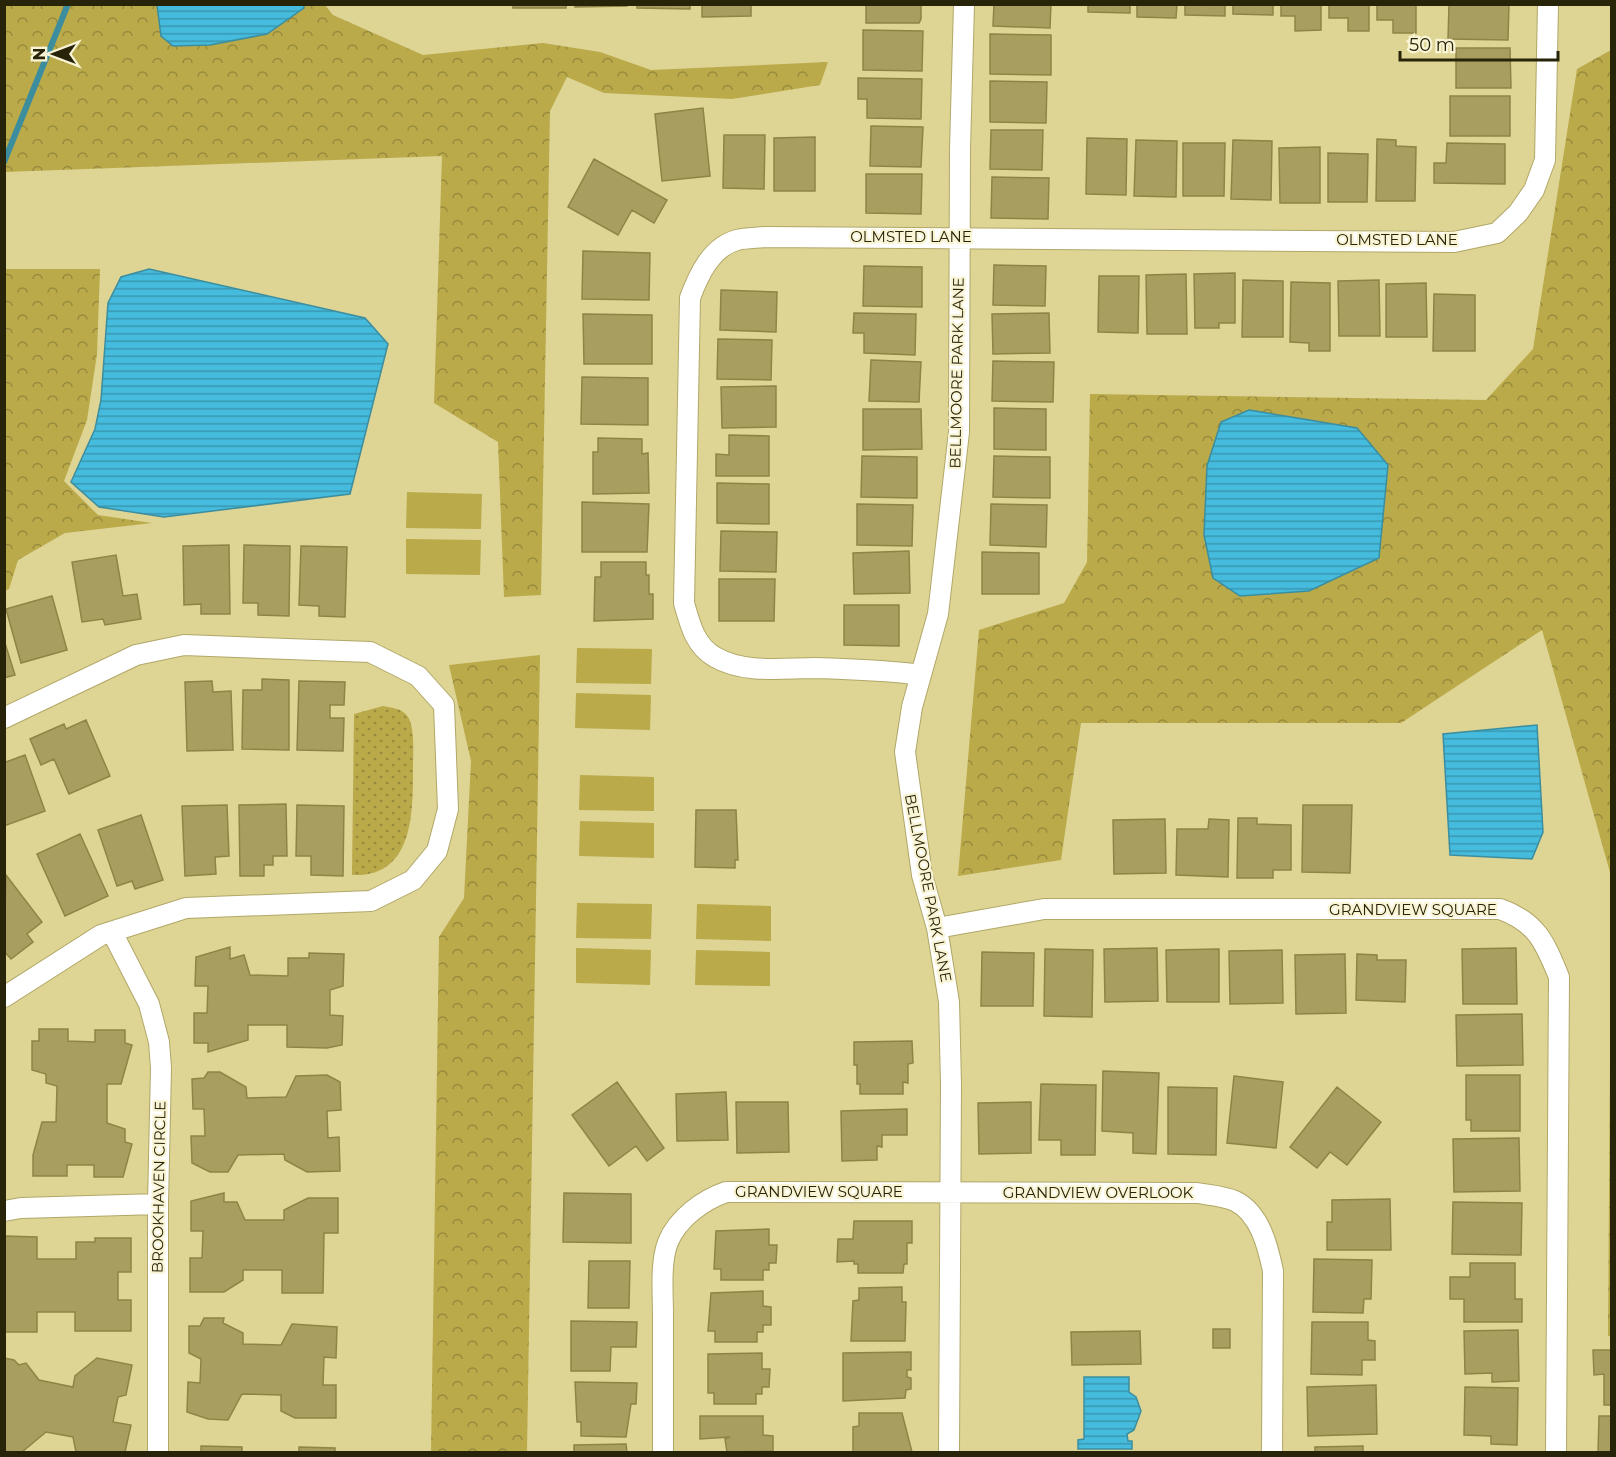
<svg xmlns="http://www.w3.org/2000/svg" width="1616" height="1457" viewBox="0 0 1616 1457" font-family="Montserrat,sans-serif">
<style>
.grass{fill:url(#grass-dots)}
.forest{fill:url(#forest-crowns)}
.pitch{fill:#baaa4a}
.water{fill:url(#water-rules);stroke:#3c8e9e;stroke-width:1.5}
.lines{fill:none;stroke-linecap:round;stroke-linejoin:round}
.stream{stroke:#3c8e9e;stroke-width:6}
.building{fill:#a89e60;stroke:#8e8446;stroke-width:1.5}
.minor-casing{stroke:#b1a768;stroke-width:22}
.minor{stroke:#fff;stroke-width:20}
.labels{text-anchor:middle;stroke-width:4.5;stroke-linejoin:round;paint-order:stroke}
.street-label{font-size:15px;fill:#28240a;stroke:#f9f4d4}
</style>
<defs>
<pattern id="grass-dots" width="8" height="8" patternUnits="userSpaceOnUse" patternTransform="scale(1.5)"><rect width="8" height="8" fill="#baaa4a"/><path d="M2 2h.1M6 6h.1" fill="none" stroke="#978a3c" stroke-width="1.8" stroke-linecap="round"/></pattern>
<pattern id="forest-crowns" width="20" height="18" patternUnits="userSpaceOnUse" patternTransform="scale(1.5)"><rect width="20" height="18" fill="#baaa4a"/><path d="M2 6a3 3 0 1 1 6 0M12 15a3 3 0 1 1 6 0" fill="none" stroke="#978a3c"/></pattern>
<pattern id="water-rules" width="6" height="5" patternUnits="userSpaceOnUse" patternTransform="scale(1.5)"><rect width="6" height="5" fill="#45bbdd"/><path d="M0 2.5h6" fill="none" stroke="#3a98b1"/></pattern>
</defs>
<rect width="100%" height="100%" fill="#ded494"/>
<path class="grass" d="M383,706c9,2 19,2 25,11 7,11 5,37 5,50 0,45 1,111 -61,108l2,-161z"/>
<path class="forest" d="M4,5h321l8,10 90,40 120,-12 57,9 51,18 177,-8 -8,23 -88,14 -128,-6 -37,-16 -17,34 -9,484 -37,2 -6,-155 -64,-39 8,-247 -437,16z
M1611,50v826l-69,-246 -141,93h-320l-20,137 -103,16 21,-246 85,-27 23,-41 3,-168 396,6 47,-51 44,-280z
M5,269h95l-3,85 -10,66 -23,61 34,34 54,8 -87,10 -47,27 -9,29 -4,2z
M540,655l-13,797h-96l8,-515 25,-39 7,-137 -22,-96z
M1611,914l1,422h-4z"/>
<path class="pitch" d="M407,492l75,2 -1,35 -75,-1z
M406,539l75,1 -1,35 -74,-1z
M577,648l75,1 -1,35 -75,-1z
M576,693l75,2 -1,35 -75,-2z
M580,775l74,2v34l-75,-1z
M580,821l74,2v35l-75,-2z
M577,903l75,1 -1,35 -75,-1z
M697,904l74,2v35l-75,-2z
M576,948l75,2 -1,35 -74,-2z
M696,950l74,2v34l-75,-1z"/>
<path class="water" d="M303,4l1,4 -37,26 -57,11 -37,1 -12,-10 -4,-31z
M149,269l216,49 23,26 -38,150 -186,23 -65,-10 -28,-25 24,-53 6,-29 7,-97 13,-26z
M1249,410l108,18 31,37 -9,93 -70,33 -69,5 -27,-18 -9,-43 3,-69 14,-44z
M1537,725l6,107 -11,27 -82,-4 -7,-121z
M1084,1377h45v15l7,5 5,14 -7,19 -7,4 1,7h4v8h-54v-9l6,-1z"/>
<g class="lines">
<path class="stream" d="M4,162l64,-158"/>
</g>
<path class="building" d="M513,4h53v4h-53z
M575,4h52v2l-52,1z
M637,4h53v5l-53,-1z
M702,4h49v12l-49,1z
M866,4h55v15l-2,4h-53z
M994,4h57l-1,24 -57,-2z
M1088,4h42v9l-42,-1z
M1137,4h40l-1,14 -39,-1z
M1185,4h40v12l-40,-1z
M1233,4h40v11l-40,-1z
M1281,4h40v26l-26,1v-15h-14z
M1329,4h40v27h-21v-13h-19z
M1377,4h39v29h-23v-13h-16z
M1449,4h60l-1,36 -60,-1z
M863,30l60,1 -1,40 -59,-1z
M990,34l61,1v40l-61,-1z
M1456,48h54l1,40h-55z
M858,78l64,1 -1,40 -54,-1v-19h-9z
M990,81l57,1 -1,41 -56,-1z
M1450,96h60v40h-60z
M703,108l7,68 -48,5 -7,-67z
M871,126l52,1 -2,40 -51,-1z
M991,130h52l-1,40 -52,-1z
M724,135h41l-1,54 -41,-1z
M815,137v54h-41v-53z
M1087,138l40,1 -1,56 -40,-1z
M1377,139l19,1v6l20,1 -1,54h-39z
M1136,140l41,1 -1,56 -42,-1z
M1233,140l39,1 -1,59 -40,-1z
M1183,143h42l-1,53h-41z
M1447,143l58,1v40l-71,-1v-20h12z
M1320,147v56h-40l-1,-55z
M1328,153l40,1 -1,48h-39z
M594,159l73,41 -13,23 -22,-13 -14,25 -50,-28z
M866,174h56l-1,40 -55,-1z
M992,177l57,1 -1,41 -57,-1z
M583,251l67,2 -1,47 -67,-1z
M994,265l52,1 -1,40 -52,-1z
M864,266l58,1v40l-59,-1z
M1235,273v50h-16v5h-24l-1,-54z
M1186,274l1,60h-40l-1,-59z
M1099,276h40l-1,57 -40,-1z
M1243,280l40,1v56h-41z
M1379,280l1,56h-41l-1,-55z
M1291,282l39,1v68h-21v-8l-19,-1z
M1426,283l1,54h-41v-53z
M721,290l56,2 -1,40 -56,-2z
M1434,294l41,1v56h-42z
M854,313l62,1 -1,41 -51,-2v-20h-11z
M1049,313l1,40 -57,1 -1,-40z
M583,314l69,1v49h-68z
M718,339l54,1 -1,40 -54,-1z
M871,360l50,2 -2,40 -50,-1z
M993,361l61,1 -1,40 -61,-1z
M582,377l66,1v47l-67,-1z
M776,386v41l-54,1 -1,-41z
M994,408l52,1v41l-52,-1z
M863,409h58l1,40 -59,1z
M729,435l40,1v40h-53v-22l13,1z
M598,438l44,1v15l6,-1 1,40 -56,1v-42h5z
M862,456l55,1v41l-56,-1z
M994,456l56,1v41l-57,-1z
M717,483l52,1v40l-52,-1z
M582,502l67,2 -2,48h-65z
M857,504l56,1 -1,41 -55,-1z
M991,504l56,1 -1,42 -56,-2z
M721,531l56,1 -1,40 -56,-1z
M229,545l1,69h-29v-10l-17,1 -1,-59z
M244,545l46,1 -1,70 -31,-1v-12h-15z
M301,546l46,1 -2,70 -26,-1v-10l-20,-1z
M909,551l1,42 -56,1 -1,-41z
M982,552l57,1v41h-57z
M116,555l7,41 14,-2 4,25 -36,6 -2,-6 -21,3 -10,-60z
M601,562h45v13h3v19h4v25l-59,2 1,-44h6z
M719,579h56l-1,42h-55z
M52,596l15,54 -46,13 -15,-54z
M844,605h55v41l-55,-1z
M4,640l11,35 -11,3z
M262,679l27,1v70l-47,-1 1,-59h19z
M212,681l1,11 18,-1 2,59 -46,1 -2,-69z
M299,681l46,1 -1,23h-14v13h14l-1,33 -46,-1z
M86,720l24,56 -41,18 -15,-35 -13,6 -11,-26 34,-15 2,5z
M25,755l20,56 -41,15v-68l2,4z
M286,804l1,52h-14v9h-9v11h-24l-1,-71z
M227,805l2,51 -14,1 1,17 -31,2 -3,-70z
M297,805l47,1 -1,70 -32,-1v-19h-15z
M1303,805h49l-2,68 -48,-1z
M696,810h40l2,50h-3v8l-40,-1z
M141,815l22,65 -28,9 -3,-8 -15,5 -19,-56z
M1238,818h19v6l34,1v45h-18v8h-36z
M1165,819l1,54 -52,1 -1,-54z
M1209,819l20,1 -1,57 -52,-2 1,-46h31z
M80,834l28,62 -43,20 -28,-62z
M6,875l36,47 -15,12 6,8 -22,17 -7,-8z
M230,947v12l14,-4 6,20 38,1v-18h21v-5l35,1 -1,32 -13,4v25l13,1 -1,29 -15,3 -40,-1v-22h-39v15l-40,12v-9h-14v-30h13l1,-27h-13l1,-29z
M1157,948l1,53 -53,1 -1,-53z
M1516,948l1,56h-54l-1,-55z
M1045,949l48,1 -1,67 -48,-1z
M1219,949v53h-52l-1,-52z
M1282,950l1,53 -53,1 -1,-53z
M982,952l52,1 -1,53h-52z
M1345,954l1,59 -50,1 -1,-59z
M1357,954l20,1v5h29l-1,42 -49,-2z
M1522,1014l1,51 -66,1 -1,-51z
M39,1029h29v12l27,1v-12h30v13l7,2 -11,39h-14v39l18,6v13l7,2 -9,33h-29v-12h-27v11h-34v-21l9,-33h14l1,-36 -11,-3v-9l-14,-4v-29h7z
M912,1041l1,22 -5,1v19l-5,-1v12h-43v-10h-3v-19h-3v-23z
M1103,1071l56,2 -3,81 -23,-1v-20l-31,-2z
M208,1072h12l26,15 1,11 39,-1 10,-21 31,-1 13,7 1,28 -14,1 1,27 11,-1 1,34 -33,1 -22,-12 -1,-6 -46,1 -10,17h-18l-18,-9 -1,-27h14l-1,-27h-11l-1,-30 12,-1z
M1466,1075h54v56h-49v-11h-5z
M1234,1076l49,6 -7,66 -49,-5z
M617,1082l47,66 -17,13 -11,-15 -27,20 -37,-51z
M1041,1084l55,1 -1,70h-34v-15h-22z
M1168,1087l49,1 -1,67 -48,-1z
M1337,1087l44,35 -34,43 -17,-13 -13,16 -27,-21z
M726,1092l2,48 -51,1 -1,-47z
M736,1102h52l1,50 -52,1z
M1031,1102v51l-52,1 -1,-51z
M907,1109v26h-25v12l-5,-1v14l-35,1 -1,-50z
M1519,1138l1,53 -66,1 -1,-53z
M224,1193v9h13l8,18h39v-10l24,-12h30v35h-14l-1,60h-41v-23h-39v10l-19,12h-34v-34h12l1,-27h-12v-30z
M564,1193l67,1v49l-68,-1z
M1390,1199l1,51h-64v-28h5v-22z
M1453,1202l69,1 -1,52 -69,-1z
M854,1221h58v22h-5v21h-3l-1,9h-45v-9h-4v-3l-17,1 1,-23h15z
M769,1229v16h8l-1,18h-7v7h-6v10h-42v-11h-7l2,-38z
M4,1236l33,1v22h39v-17h19v-4h36v34h-13v28h13v31h-56v-19h-38v20h-33z
M1314,1259l58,1 -1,39h-7l-1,14 -50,-1z
M589,1261h41l-1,47h-41z
M1470,1263h45v36h7v23h-58v-23h-14v-22h20z
M902,1287v15h4l-1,39h-54l2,-40 6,-1v-12z
M763,1291v15l8,1v18h-8v7h-6v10h-42v-11h-7l3,-38z
M204,1318h20l-1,5 20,10v11l38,1 11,-21 45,3 -1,31 -12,-1 -1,28h13v33h-41l-14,-7v-16l-39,-1 -14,26 -20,-1 -21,-7 1,-30 12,1 1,-24 -12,-6v-27h11z
M571,1321l66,1 -1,25h-25l-1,24h-39z
M1312,1322h56v18l7,1v19h-13v15l-51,-1z
M1213,1329h17v19h-17z
M1518,1330l1,51 -27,1v-9l-27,1 -1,-43z
M1140,1331l1,33 -69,1 -1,-33z
M1593,1350h19v55h-8v-31l-10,1z
M911,1352v18h-4v7l4,1v11l-5,1 -1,8 -62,3v-48z
M762,1353v16h8l-1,18h-7v7h-6v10h-42v-11h-6v-39z
M4,1358l10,2 5,5 7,-2 13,17 34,7 2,-11 22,-18 35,7 -6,30 -8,2 -5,25 18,3 -6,27h-49l-3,-15 -27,-5 -24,20h-18z
M575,1382l62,1 -1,21h-5l-5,33 -45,-1v-14h-4z
M1376,1385l1,49 -69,2 -1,-49z
M1465,1387l53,1 -1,57 -26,-1v-8l-27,-1z
M859,1413h43l10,39h-59v-25l6,-1z
M700,1416h63v19l10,1v15l-46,1 -2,-13 5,-2 -30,2z
M1599,1416h13v36h-14z
M626,1444l1,8h-53v-7z
M201,1446l41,1v5h-41z
M1363,1446v6h-48v-5z
M299,1447l36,1v4h-36z"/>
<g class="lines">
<g class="minor-casing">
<path id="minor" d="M921,675c-35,-5 -70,-6 -106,-7 -32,0 -71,6 -100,-11 -20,-11 -25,-33 -31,-54l6,-305c8,-22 21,-51 47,-58 8,-2 19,-2 28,-3l689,5 43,-9 21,-20 16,-23 11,-30 3,-156
M4,718l132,-63 48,-10 186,7 48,24 26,29 4,104 -11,42 -24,29 -42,21 -185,7 -85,27 -97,62
M937,928l107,-19h456c37,13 45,34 59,68l-3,475
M112,932l37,72 10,38 2,26 -3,136v248
M4,1211l17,-3 137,-4
M663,1452c0,-45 0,-91 0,-137 0,-23 -3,-52 5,-73 10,-24 35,-42 58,-50l471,1c12,2 27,3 38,8 25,12 33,46 38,70l-1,181
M949,1452l2,-368 -2,-82 -12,-74 -15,-53 -17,-123 7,-45 26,-93 21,-182 1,-283 4,-145"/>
</g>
<use href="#minor" class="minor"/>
</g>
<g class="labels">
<g class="street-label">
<text x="911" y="242">OLMSTED LANE</text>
<text x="1397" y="245">OLMSTED LANE</text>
<text transform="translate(957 373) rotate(-89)" y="5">BELLMOORE PARK LANE</text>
<text transform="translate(928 888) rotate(79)" y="5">BELLMOORE PARK LANE</text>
<text x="1413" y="915">GRANDVIEW SQUARE</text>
<text transform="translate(159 1187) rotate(-89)" y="5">BROOKHAVEN CIRCLE</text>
<text x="819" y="1197">GRANDVIEW SQUARE</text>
<text x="1098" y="1198">GRANDVIEW OVERLOOK</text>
</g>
</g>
<rect width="1616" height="1457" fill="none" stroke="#28240a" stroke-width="12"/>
<g transform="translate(54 54) rotate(270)" stroke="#f9f4d4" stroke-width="4.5" paint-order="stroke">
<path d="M0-4.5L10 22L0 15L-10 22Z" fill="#28240a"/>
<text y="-9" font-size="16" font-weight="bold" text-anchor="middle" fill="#28240a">N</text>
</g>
<path d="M1400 51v9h158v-9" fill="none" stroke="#28240a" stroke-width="3"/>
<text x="1409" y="51" font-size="18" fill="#28240a" stroke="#f9f4d4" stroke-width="4.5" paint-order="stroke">50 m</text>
</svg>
